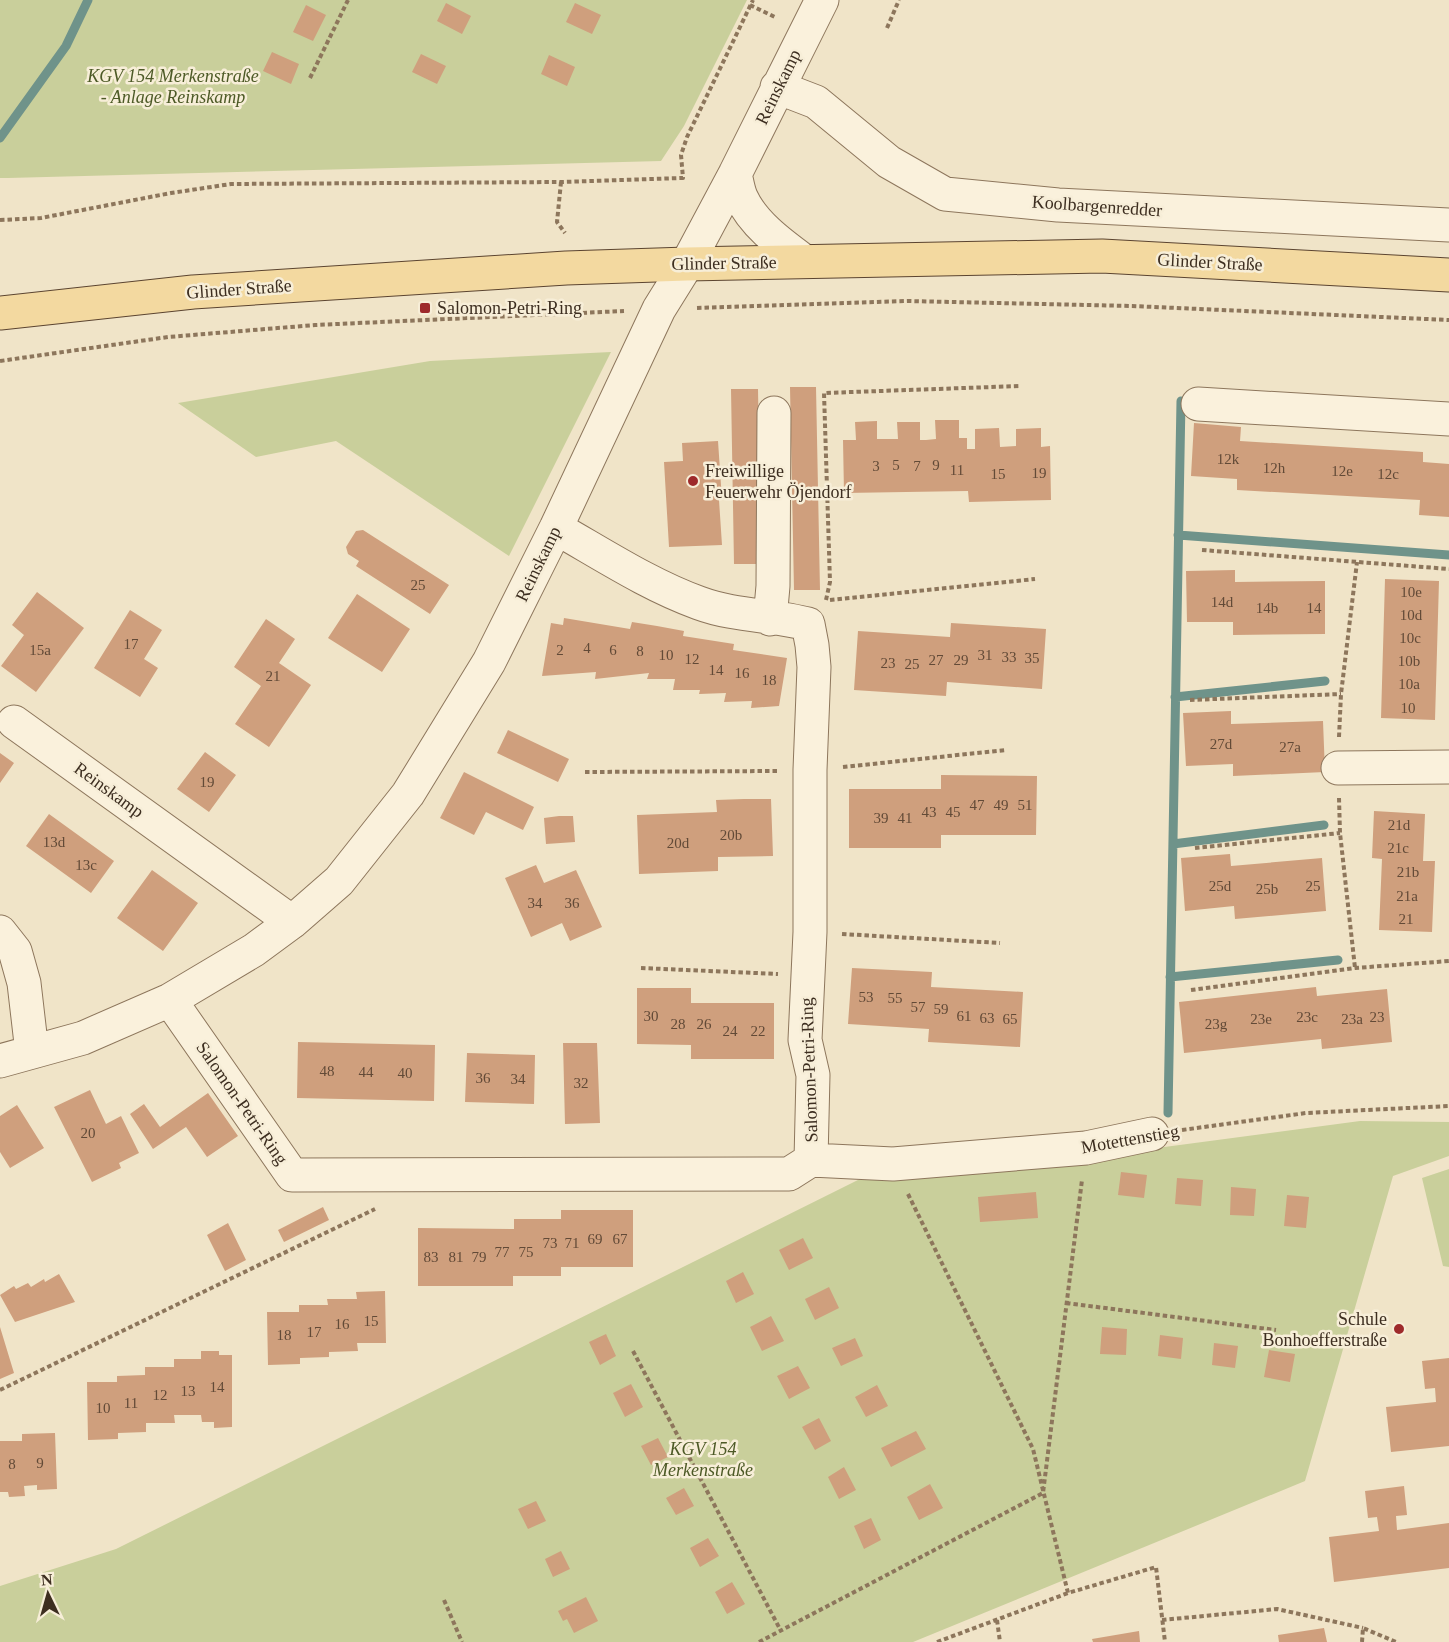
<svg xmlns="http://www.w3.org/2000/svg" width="1449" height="1642" viewBox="0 0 1449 1642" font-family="Georgia,serif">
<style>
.green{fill:#c9cf9b}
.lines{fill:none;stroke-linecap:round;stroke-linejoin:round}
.stream{stroke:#6f938a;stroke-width:9}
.building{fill:#cf9f7d}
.minor-casing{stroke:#8d765c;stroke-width:35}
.major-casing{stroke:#5b4430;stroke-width:35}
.path{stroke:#8d765c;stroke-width:4;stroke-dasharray:4.5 3;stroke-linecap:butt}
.minor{stroke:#faf1dc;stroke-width:33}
.major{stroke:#f3d9a0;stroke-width:33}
.poi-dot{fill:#9e2a2b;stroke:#f7eed8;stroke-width:2}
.labels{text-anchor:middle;stroke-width:5;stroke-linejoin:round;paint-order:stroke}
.number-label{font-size:15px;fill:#624a37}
.park-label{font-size:18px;font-style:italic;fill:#4d5a26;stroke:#f7eed8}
.street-label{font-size:18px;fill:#3d2e20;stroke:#f7eed8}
.poi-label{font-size:18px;fill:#3d2e20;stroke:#f7eed8;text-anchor:start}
</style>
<rect width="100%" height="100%" fill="#f0e4c8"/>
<path class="green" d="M0,0h747l-63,126 -23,35 -653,17h-8z
M611,352l-102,204 -173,-115 -80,16 -78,-54 252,-42z
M1360,1121l89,1v34l-56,20 -88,305 -392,161h-913v-56l116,-37 754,-375 204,-15z
M1449,1169v98l-6,-1 -21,-88z"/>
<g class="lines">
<path class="stream" d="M0,138l66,-92 22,-46
M1178,535l271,20
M1175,697l150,-16
M1173,844l151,-19
M1170,977l168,-17
M1168,1113l13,-712"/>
</g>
<path class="building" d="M446,3l25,13 -9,18 -25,-13z
M575,3l26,12 -9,19 -26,-12z
M306,5l20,10 -13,26 -20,-9z
M272,52l27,12 -8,20 -28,-13z
M421,54l25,12 -9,18 -25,-12z
M549,55l26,12 -8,19 -26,-12z
M790,387h26l4,203h-26z
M731,389h27l3,175h-27z
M935,420h24v18h8v11h8v-20l24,-1 1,19 16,-1v-17l25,-1v19l9,-1 1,54 -82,2 -1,-11 -124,2 -1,-53h13l-1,-18 22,-1v18h21l-1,-17h23v18h6l10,-1z
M1194,423l47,4 -1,14 183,11v10l26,2v53l-30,-2 1,-15 -183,-10v-11l-46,-3z
M718,441l4,59h-3l3,45 -53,2 -5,-85 19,-1 -1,-18z
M363,530l86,55 -19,29 -74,-48 3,-5 -11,-7 -2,-7 10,-16z
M1235,570v12l90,-1v53l-92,1v-13h-46l-1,-51z
M1385,579l54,2 -4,139 -54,-2z
M37,592l47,36 -48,64 -35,-26 23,-31 -12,-10z
M357,594l53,35 -28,43 -54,-34z
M130,610l32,20 -18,29 14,9 -18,29 -46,-29z
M564,618l66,11 2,-7 25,4 27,5 -1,5 51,8 -1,6 54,8 -8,48 -28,2 1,-7 -28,1 2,-9 -27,1 1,-4h-27l2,-11h-28l2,-6 -54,6 1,-7 -54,4 9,-53 12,2z
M266,619l29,20 -16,24 32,22 -42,62 -34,-23 26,-38 -27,-19z
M951,623l95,6 -4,60 -95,-7 -1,14 -92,-6 4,-59 92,6z
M1231,711v13l92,-3 2,51 -92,4v-12l-47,2 -3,-53z
M508,730l61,29 -11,23 -61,-29z
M205,752l31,23 -27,37 -32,-23z
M0,753l14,10 -14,20z
M464,772l70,35 -11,23 -37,-18 -12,23 -34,-17z
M941,775l96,1 -1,59h-95v13h-92v-59h92z
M744,799h27l2,57 -55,1v14l-79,3 -2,-59 80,-3 -1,-12z
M1374,811l51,3 -2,47h12l-3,71 -53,-2 3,-71 -10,-1z
M49,814l65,47 -23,32 -65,-47z
M559,816h14l2,26 -29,2 -2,-26z
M1230,854l1,12 91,-8 4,53 -91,8 -1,-13 -49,5 -4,-53z
M536,865l8,18 32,-13 26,57 -32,14 -8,-18 -31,14 -26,-59z
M152,870l46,33 -35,48 -46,-33z
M852,968l80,4 -1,15 92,5 -3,55 -92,-5 1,-13 -81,-5z
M1316,987l1,9 70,-7 5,53 -70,7 -1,-10 -137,14 -5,-51z
M637,988h54v15h83v56h-83v-14l-54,-1z
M298,1042l137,3 -1,56 -137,-3z
M563,1043h34l3,80 -35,1z
M467,1053l68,2 -1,49 -69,-2z
M90,1090l16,34 15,-8 18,37 -20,10 2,5 -29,14 -38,-75z
M208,1093l30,43 -31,21 -21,-30 -33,22 -23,-35 14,-10 16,23z
M17,1105l27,43 -34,20 -10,-16v-36z
M1121,1172l26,3 -3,23 -26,-3z
M1177,1178l26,2 -2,26 -26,-2z
M1231,1187l25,2 -2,27 -24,-1z
M1036,1192l2,26 -58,4 -2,-25z
M1287,1195l22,2 -3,31 -22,-2z
M323,1207l6,13 -45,22 -6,-12z
M561,1210h72v57h-72v9h-48v10h-95v-58l96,1v-10h47z
M228,1223l18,37 -21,11 -18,-36z
M803,1238l10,20 -24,12 -10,-20z
M743,1272l11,22 -18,9 -10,-22z
M59,1274l16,28 -60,20 -15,-27 14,-9 2,3 12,-6 3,4 13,-8 1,3z
M829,1287l10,21 -24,12 -10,-21z
M385,1291l1,52h-29l1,8 -29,1v5l-29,1v6l-32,1 -1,-53h32v-7h29l-1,-6h30l-1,-7z
M771,1316l13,25 -22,10 -12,-24z
M0,1327l14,46 -14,6z
M1102,1327l25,2 -1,26 -26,-1z
M606,1334l10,22 -16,9 -11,-23z
M1160,1335l23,3 -2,21 -23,-3z
M855,1338l8,18 -22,10 -9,-18z
M1214,1343l24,3 -3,22 -23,-3z
M1269,1350l26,4 -5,28 -26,-5z
M201,1351h18v4h13v72l-18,1v-6h-12l-1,-7h-27l1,8h-29v9l-28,1v6l-30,1 -1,-58h30v-6l28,-1v-8h29v-8h27z
M1449,1358v88l-58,6 -5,-45 50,-5 -1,-14 -10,1 -3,-28z
M798,1366l12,22 -21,11 -12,-23z
M631,1384l12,23 -18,10 -12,-24z
M877,1385l11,21 -22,11 -11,-20z
M819,1418l12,23 -16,9 -13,-23z
M916,1431l10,18 -35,18 -10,-19z
M55,1433l2,56 -20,1v-5l-13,1 1,10 -16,1 -1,-5h-8v-51h22v-7z
M658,1438l10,19 -17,8 -10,-19z
M844,1467l12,23 -17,9 -11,-22z
M930,1484l13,24 -24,12 -12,-23z
M1404,1486l3,29 -11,1 1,14 52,-7v45l-115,14 -5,-45 50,-6 -2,-14 -9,1 -3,-27z
M684,1488l10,18 -18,9 -10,-17z
M536,1501l10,20 -18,8 -10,-20z
M871,1518l10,22 -17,9 -10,-23z
M708,1538l11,18 -19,11 -10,-19z
M561,1551l9,18 -17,8 -8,-18z
M732,1582l13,22 -18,10 -12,-22z
M586,1597l12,24 -24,12 -7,-14 -4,2 -5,-10z
M1324,1628l3,14h-48l-1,-7z
M1139,1631l1,11h-47l-1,-3z"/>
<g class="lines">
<g class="minor-casing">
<path id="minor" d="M777,87l39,15 73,60 56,32 113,11 391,20
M735,174c2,8 3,16 6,23 12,27 40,47 63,64
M1198,404l251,15
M770,619l3,-33 1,-173
M14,722l278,200
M1338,768l111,-1
M0,932l15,19 9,32 8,69
M170,1000l122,175 497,-1 22,-14 2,-85 -8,-35 5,-108v-162l4,-103 -2,-22 -4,-21c-36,-9 -74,-8 -109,-21 -50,-18 -97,-49 -143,-75
M0,1061l83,-23 87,-38 84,-50 38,-28 47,-41 69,-87 81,-132 67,-134 103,-219 28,-45 48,-90 87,-174
M811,1160l82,4 193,-16 66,-14"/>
</g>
<g class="major-casing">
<path id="major" d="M0,313l193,-21 373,-24 121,-4 415,-8 347,19"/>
</g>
<path class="path" d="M750,5l27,13
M887,28l12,-28
M310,78l38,-78
M561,182l-4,40 8,11
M0,220l41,-2 130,-25 60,-9 330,-2 122,-4 -2,-23 6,-18 66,-137
M697,308l210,-7 225,5 317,14
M0,361l168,-24 147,-12 309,-14
M1202,550l247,19
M826,600l4,-18 -6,-189 196,-7
M830,600l205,-21
M1190,700l151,-6
M1339,737l2,-43 16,-132
M843,767l163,-17
M585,772l193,-1
M1339,798l1,35 15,135
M1195,848l145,-15
M842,934l158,9
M641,968l137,6
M1191,990l164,-22 94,-7
M1182,1130l124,-17 143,-7
M908,1194l125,255 35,144 88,-26 9,75
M1066,1303l210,27
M633,1351l148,280
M0,1390l375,-181
M444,1600l18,42
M997,1620l3,22
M1162,1620l115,-11 86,19
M759,1642l284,-149 39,-313
M937,1642l131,-49
M1362,1642l1,-14 33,14"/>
<use href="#minor" class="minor"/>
<use href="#major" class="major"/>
</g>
<g class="poi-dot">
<rect x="419" y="302" width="12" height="12" rx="3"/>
<circle cx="693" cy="481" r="6"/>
<circle cx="1399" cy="1329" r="6"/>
</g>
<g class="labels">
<g class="number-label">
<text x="1228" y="464">12k</text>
<text x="896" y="470">5</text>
<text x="936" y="470">9</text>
<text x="876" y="471">3</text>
<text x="917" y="471">7</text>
<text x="1274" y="473">12h</text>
<text x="957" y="475">11</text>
<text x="1342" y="476">12e</text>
<text x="1039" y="478">19</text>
<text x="998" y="479">15</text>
<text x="1388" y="479">12c</text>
<text x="418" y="590">25</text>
<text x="1411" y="597">10e</text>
<text x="1222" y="607">14d</text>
<text x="1267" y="613">14b</text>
<text x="1314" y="613">14</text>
<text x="1411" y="620">10d</text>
<text x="1410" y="643">10c</text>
<text x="131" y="649">17</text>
<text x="587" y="653">4</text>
<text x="40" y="655">15a</text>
<text x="560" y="655">2</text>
<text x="613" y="655">6</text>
<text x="640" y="656">8</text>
<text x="666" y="660">10</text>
<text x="985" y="660">31</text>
<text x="1009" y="662">33</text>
<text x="1032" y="663">35</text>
<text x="692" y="664">12</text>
<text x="936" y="665">27</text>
<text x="961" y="665">29</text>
<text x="1409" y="666">10b</text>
<text x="888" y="668">23</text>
<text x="912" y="669">25</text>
<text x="716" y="675">14</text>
<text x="742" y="678">16</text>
<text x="273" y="681">21</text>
<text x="769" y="685">18</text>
<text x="1409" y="689">10a</text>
<text x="1408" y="713">10</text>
<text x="1221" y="749">27d</text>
<text x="1290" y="752">27a</text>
<text x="207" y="787">19</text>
<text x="977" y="810">47</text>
<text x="1001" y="810">49</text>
<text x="1025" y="810">51</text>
<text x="929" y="817">43</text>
<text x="953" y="817">45</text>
<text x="881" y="823">39</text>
<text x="905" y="823">41</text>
<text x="1399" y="830">21d</text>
<text x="731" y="840">20b</text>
<text x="54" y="847">13d</text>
<text x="678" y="848">20d</text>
<text x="1398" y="853">21c</text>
<text x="86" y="870">13c</text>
<text x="1408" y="877">21b</text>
<text x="1220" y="891">25d</text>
<text x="1313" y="891">25</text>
<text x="1267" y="894">25b</text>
<text x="1407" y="901">21a</text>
<text x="535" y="908">34</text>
<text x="572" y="908">36</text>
<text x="1406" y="924">21</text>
<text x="866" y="1002">53</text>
<text x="895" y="1003">55</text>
<text x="918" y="1012">57</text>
<text x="941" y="1014">59</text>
<text x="651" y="1021">30</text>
<text x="964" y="1021">61</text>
<text x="1307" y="1022">23c</text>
<text x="1377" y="1022">23</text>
<text x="987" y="1023">63</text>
<text x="1010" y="1024">65</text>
<text x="1261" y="1024">23e</text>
<text x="1352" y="1024">23a</text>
<text x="678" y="1029">28</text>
<text x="704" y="1029">26</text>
<text x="1216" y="1029">23g</text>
<text x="730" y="1036">24</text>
<text x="758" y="1036">22</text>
<text x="327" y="1076">48</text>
<text x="366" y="1077">44</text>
<text x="405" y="1078">40</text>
<text x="483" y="1083">36</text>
<text x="518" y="1084">34</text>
<text x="581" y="1088">32</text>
<text x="88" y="1138">20</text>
<text x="595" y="1244">69</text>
<text x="620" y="1244">67</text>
<text x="550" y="1248">73</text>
<text x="572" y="1248">71</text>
<text x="502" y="1257">77</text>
<text x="526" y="1257">75</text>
<text x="431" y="1262">83</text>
<text x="456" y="1262">81</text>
<text x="479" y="1262">79</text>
<text x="371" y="1326">15</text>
<text x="342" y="1329">16</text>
<text x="314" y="1337">17</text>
<text x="284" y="1340">18</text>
<text x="217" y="1392">14</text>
<text x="188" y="1396">13</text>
<text x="160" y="1400">12</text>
<text x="131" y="1408">11</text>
<text x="103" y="1413">10</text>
<text x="40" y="1468">9</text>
<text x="12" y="1469">8</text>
</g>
<g class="park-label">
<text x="173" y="82">KGV 154 Merkenstraße<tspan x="173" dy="21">- Anlage Reinskamp</tspan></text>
<text x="703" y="1455">KGV 154<tspan x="703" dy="21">Merkenstraße</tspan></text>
</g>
<g class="street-label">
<text transform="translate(778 87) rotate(-64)" y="6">Reinskamp</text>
<text transform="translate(1097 206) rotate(4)" y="6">Koolbargenredder</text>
<text transform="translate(1210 262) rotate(3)" y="6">Glinder Straße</text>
<text transform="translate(724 263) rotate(-1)" y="6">Glinder Straße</text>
<text transform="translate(239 289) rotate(-4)" y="6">Glinder Straße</text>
<text transform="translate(538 564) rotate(-64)" y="6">Reinskamp</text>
<text transform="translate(109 790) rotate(36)" y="6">Reinskamp</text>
<text transform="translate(809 1070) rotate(-92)" y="6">Salomon-Petri-Ring</text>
<text transform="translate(242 1103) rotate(55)" y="6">Salomon-Petri-Ring</text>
<text transform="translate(1130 1139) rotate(-10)" y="6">Motettenstieg</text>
</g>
<g class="poi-label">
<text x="437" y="314">Salomon-Petri-Ring</text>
<text x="705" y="477">Freiwillige<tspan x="705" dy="21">Feuerwehr Öjendorf</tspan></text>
<text x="1387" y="1325" text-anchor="end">Schule<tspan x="1387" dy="21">Bonhoefferstraße</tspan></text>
</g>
</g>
<g transform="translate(48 1594) rotate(355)" stroke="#f7eed8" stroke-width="4.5" paint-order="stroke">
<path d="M0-4.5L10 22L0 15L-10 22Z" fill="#3d2e20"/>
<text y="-9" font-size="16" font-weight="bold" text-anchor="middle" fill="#3d2e20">N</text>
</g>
</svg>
